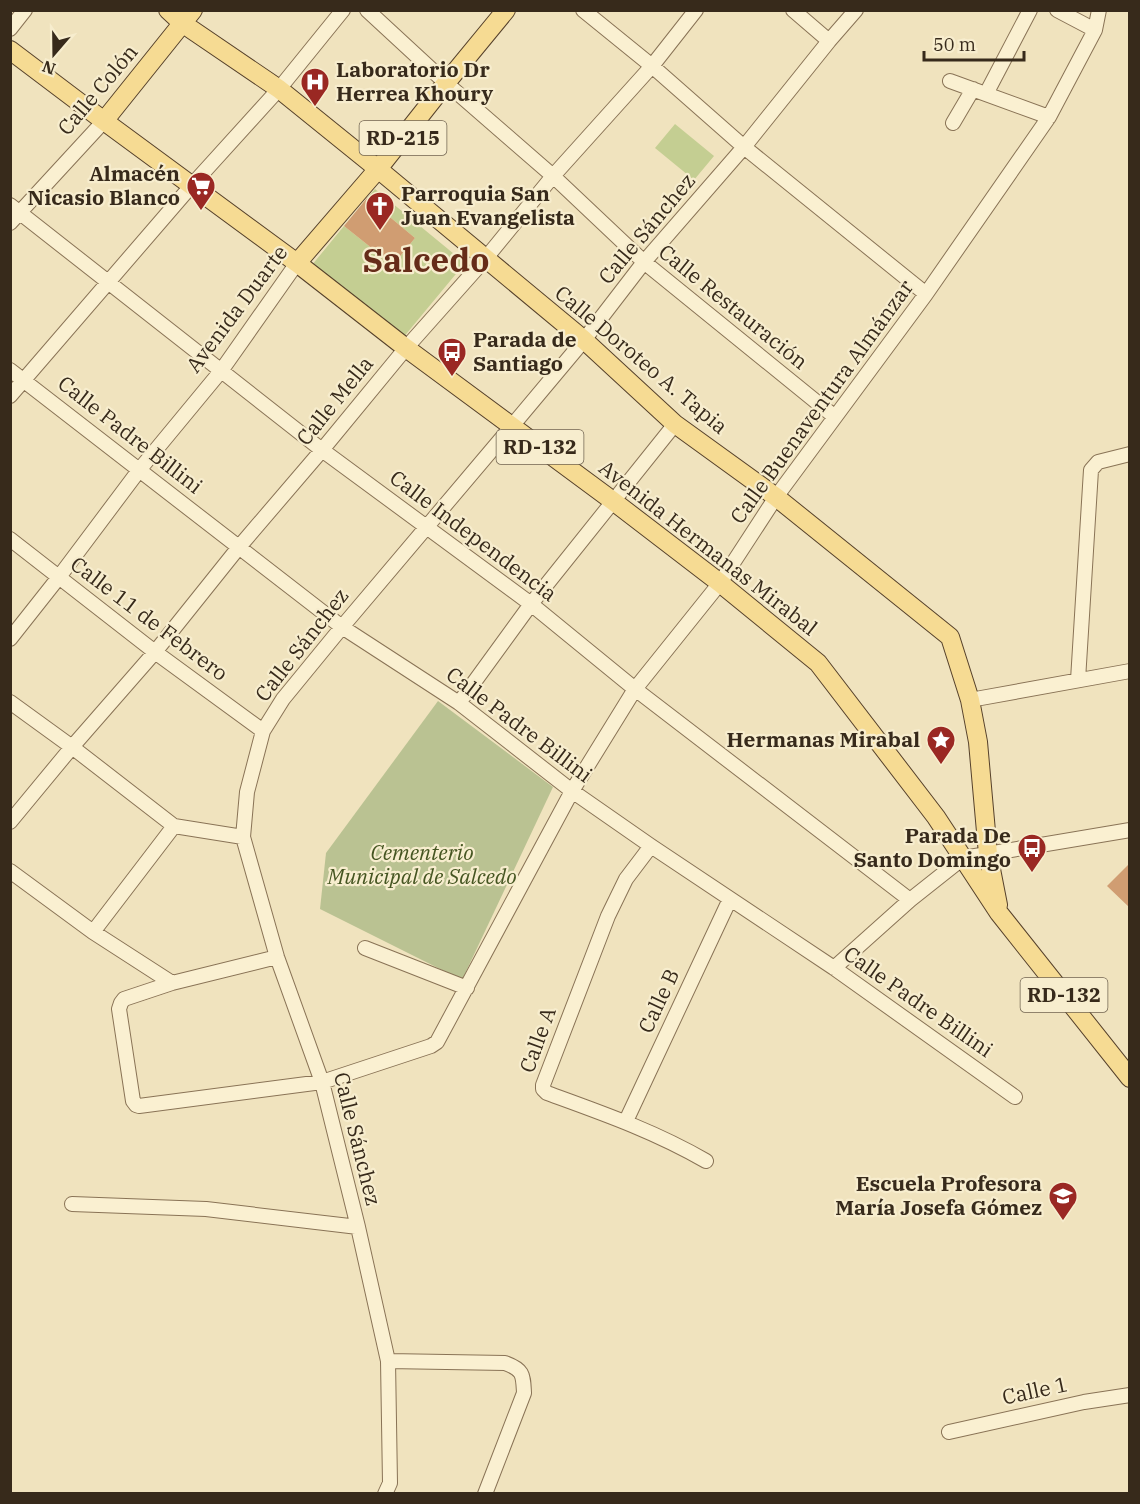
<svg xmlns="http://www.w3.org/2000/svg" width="1140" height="1504" viewBox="0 0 1140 1504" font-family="'IBM Plex Serif',serif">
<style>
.green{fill:#c4ce92}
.cemetery{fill:#bac292}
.building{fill:#d09d72}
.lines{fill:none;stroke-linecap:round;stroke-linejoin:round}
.minor-casing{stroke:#897356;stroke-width:16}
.major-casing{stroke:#56412b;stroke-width:20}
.minor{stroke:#faf0d1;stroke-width:14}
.major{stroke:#f6db93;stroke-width:18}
.labels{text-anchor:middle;stroke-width:4.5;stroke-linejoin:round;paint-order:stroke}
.shield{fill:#f7edce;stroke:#716451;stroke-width:1.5}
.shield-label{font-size:20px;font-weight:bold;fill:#372a1b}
.poi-label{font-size:21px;font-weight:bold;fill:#372a1b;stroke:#f7edce;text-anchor:end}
.street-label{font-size:21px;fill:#372a1b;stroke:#f7edce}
.park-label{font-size:21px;font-style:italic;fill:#455521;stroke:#f7edce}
.town-label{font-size:33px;font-weight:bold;fill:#662c19;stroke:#f7edce}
</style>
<rect width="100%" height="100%" fill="#f0e3be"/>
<path class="green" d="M675,124l39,32 -20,24 -39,-32z
M375,189l90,74 -63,76 -90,-74 32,-39 49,39 22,-27 -48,-40z"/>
<path class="cemetery" d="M438,701l115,86 -91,193 -142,-71 6,-56z"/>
<path class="building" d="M367,198l48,40 -22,27 -49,-39z
M1130,863v45l-23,-22z"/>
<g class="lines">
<g class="minor-casing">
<path id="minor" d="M367,10l79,73 107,93 91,86 191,155
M583,10l69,56 92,81 182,147
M793,10l36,31
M1057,10l38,20
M10,29l15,-19
M950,81l99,36
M986,94l44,-84
M953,123l20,-34
M10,205l312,245 209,154 104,85 275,211
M10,223l94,-102
M10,370l332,257 117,76 113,88 79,55 183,122 181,129
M10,396l182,-211 87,-96 64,-79
M10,539l145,113 108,79
M10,639l49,-62 81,-108 81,-98 76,-108
M1078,680l13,-210 7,-8 32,-8
M970,700l160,-29
M10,702l62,45 102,79 69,11
M459,703l72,-99 144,-180
M10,822l62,-75 83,-95 84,-105 83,-97 84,-102 80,-90 67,-82 99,-110 44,-56
M651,846l-25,33 -18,37 -65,169v4l4,4c55,20 107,38 159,68
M10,871l83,61 79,51 105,-26
M93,932l81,-106
M365,948l102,40
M834,968l76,-68 53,-42 167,-28
M172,983l-48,16 -3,4 -2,6 14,92 3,4 3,1 183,-24 109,-36 6,-4 135,-251 63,-102 85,-106 56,-86 150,-203 123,-177 46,-87 4,-20
M626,1121l104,-222
M72,1204l134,5 152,18
M388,1361l117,2c19,7 18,12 19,30l-39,101
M949,1432l135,-30 46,-7
M385,1494l5,-11 -2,-122 -30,-134 -36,-145 -45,-125 -34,-120 4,-45 16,-61 20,-32 59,-72 170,-201 72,-86 60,-78 100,-115 85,-106 27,-31"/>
</g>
<g class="major-casing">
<path id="major" d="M168,10l14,13 97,66 99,80 206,171 91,84 101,73 174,140 20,63 8,42 10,112 10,51
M10,50l94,71 193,142 109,85 207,153 107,82 98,80 118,154 63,96 131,165
M104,121l89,-111
M297,263l81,-94 68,-86 60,-73"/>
</g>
<use href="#minor" class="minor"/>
<use href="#major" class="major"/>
</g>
<defs>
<g id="hospital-pin" transform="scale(1.5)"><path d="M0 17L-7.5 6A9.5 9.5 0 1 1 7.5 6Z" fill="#9a2823" stroke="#f7edce"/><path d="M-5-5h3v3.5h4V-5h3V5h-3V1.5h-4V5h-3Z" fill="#fff"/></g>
<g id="supermarket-pin" transform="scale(1.5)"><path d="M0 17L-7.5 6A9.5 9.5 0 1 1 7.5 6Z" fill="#9a2823" stroke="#f7edce"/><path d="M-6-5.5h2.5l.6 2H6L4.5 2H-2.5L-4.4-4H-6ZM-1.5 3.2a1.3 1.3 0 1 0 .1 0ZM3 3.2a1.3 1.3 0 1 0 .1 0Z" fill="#fff"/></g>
<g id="church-pin" transform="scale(1.5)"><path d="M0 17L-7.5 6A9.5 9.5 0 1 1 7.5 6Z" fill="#9a2823" stroke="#f7edce"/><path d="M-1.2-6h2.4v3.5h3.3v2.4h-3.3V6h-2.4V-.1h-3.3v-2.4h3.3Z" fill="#fff"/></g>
<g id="bus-pin" transform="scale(1.5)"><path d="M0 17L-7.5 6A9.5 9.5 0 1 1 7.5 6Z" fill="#9a2823" stroke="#f7edce"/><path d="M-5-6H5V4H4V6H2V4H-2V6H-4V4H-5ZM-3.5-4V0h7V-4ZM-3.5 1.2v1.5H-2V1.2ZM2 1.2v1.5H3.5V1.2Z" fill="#fff"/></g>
<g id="sight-pin" transform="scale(1.5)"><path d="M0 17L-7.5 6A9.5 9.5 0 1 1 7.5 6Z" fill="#9a2823" stroke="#f7edce"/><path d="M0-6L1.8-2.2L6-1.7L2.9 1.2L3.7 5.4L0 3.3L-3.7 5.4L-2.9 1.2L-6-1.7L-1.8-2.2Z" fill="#fff"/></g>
<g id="school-pin" transform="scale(1.5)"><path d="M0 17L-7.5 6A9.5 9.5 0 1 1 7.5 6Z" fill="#9a2823" stroke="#f7edce"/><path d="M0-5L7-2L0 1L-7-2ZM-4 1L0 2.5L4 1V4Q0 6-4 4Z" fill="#fff"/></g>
</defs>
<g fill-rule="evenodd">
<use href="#hospital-pin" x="315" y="82"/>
<use href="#supermarket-pin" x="201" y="186"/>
<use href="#church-pin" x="380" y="206"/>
<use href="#bus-pin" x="452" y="352"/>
<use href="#sight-pin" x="941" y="740"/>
<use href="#bus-pin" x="1032" y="848"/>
<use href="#school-pin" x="1063" y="1196"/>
</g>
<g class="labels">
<g class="shield">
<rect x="359.5" y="121" width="87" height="34" rx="4.5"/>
<rect x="496.5" y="430" width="87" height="34" rx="4.5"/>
<rect x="1020.5" y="978" width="87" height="34" rx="4.5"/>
</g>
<g class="shield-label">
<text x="403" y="145">RD-215</text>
<text x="540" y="454">RD-132</text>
<text x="1064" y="1002">RD-132</text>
</g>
<g class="poi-label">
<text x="336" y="77" text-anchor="start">Laboratorio Dr<tspan x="336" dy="24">Herrea Khoury</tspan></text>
<text x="180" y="181">Almacén<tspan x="180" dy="24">Nicasio Blanco</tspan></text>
<text x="401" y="201" text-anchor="start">Parroquia San<tspan x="401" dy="24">Juan Evangelista</tspan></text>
<text x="473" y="347" text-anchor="start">Parada de<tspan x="473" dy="24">Santiago</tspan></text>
<text x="920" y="747">Hermanas Mirabal</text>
<text x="1011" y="843">Parada De<tspan x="1011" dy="24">Santo Domingo</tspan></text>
<text x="1042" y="1191">Escuela Profesora<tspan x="1042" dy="24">María Josefa Gómez</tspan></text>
</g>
<g class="street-label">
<text transform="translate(98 90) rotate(-50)" y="7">Calle Colón</text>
<text transform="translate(647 229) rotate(-50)" y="7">Calle Sánchez</text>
<text transform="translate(733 307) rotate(39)" y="7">Calle Restauración</text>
<text transform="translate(237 309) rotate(-53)" y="7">Avenida Duarte</text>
<text transform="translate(641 360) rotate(40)" y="7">Calle Doroteo A. Tapia</text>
<text transform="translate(335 401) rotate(-51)" y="7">Calle Mella</text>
<text transform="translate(822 402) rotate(-54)" y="7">Calle Buenaventura Almánzar</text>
<text transform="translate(130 435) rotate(38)" y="7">Calle Padre Billini</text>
<text transform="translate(473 536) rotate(37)" y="7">Calle Independencia</text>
<text transform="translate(708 548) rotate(38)" y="7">Avenida Hermanas Mirabal</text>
<text transform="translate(149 619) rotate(37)" y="7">Calle 11 de Febrero</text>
<text transform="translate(302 645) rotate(-52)" y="7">Calle Sánchez</text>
<text transform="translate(519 725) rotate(37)" y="7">Calle Padre Billini</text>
<text transform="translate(659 1001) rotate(-65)" y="7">Calle B</text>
<text transform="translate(918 1002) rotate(35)" y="7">Calle Padre Billini</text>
<text transform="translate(538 1040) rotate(-70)" y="7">Calle A</text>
<text transform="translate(357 1139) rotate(76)" y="7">Calle Sánchez</text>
<text transform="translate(1035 1391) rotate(-12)" y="7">Calle 1</text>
</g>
<g class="park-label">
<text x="422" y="860">Cementerio<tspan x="422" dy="24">Municipal de Salcedo</tspan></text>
</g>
<g class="town-label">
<text x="426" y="272">Salcedo</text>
</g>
</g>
<rect width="1140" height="1504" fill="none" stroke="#372a1b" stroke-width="24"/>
<g transform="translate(54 54) rotate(200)" stroke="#f7edce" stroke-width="4.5" paint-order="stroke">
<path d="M0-4.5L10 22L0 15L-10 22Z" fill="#372a1b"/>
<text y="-9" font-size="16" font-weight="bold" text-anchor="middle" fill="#372a1b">N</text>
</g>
<path d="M924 51v9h100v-9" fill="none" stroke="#372a1b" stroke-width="3"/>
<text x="933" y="51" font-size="18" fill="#372a1b" stroke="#f7edce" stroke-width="4.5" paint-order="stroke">50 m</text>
</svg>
